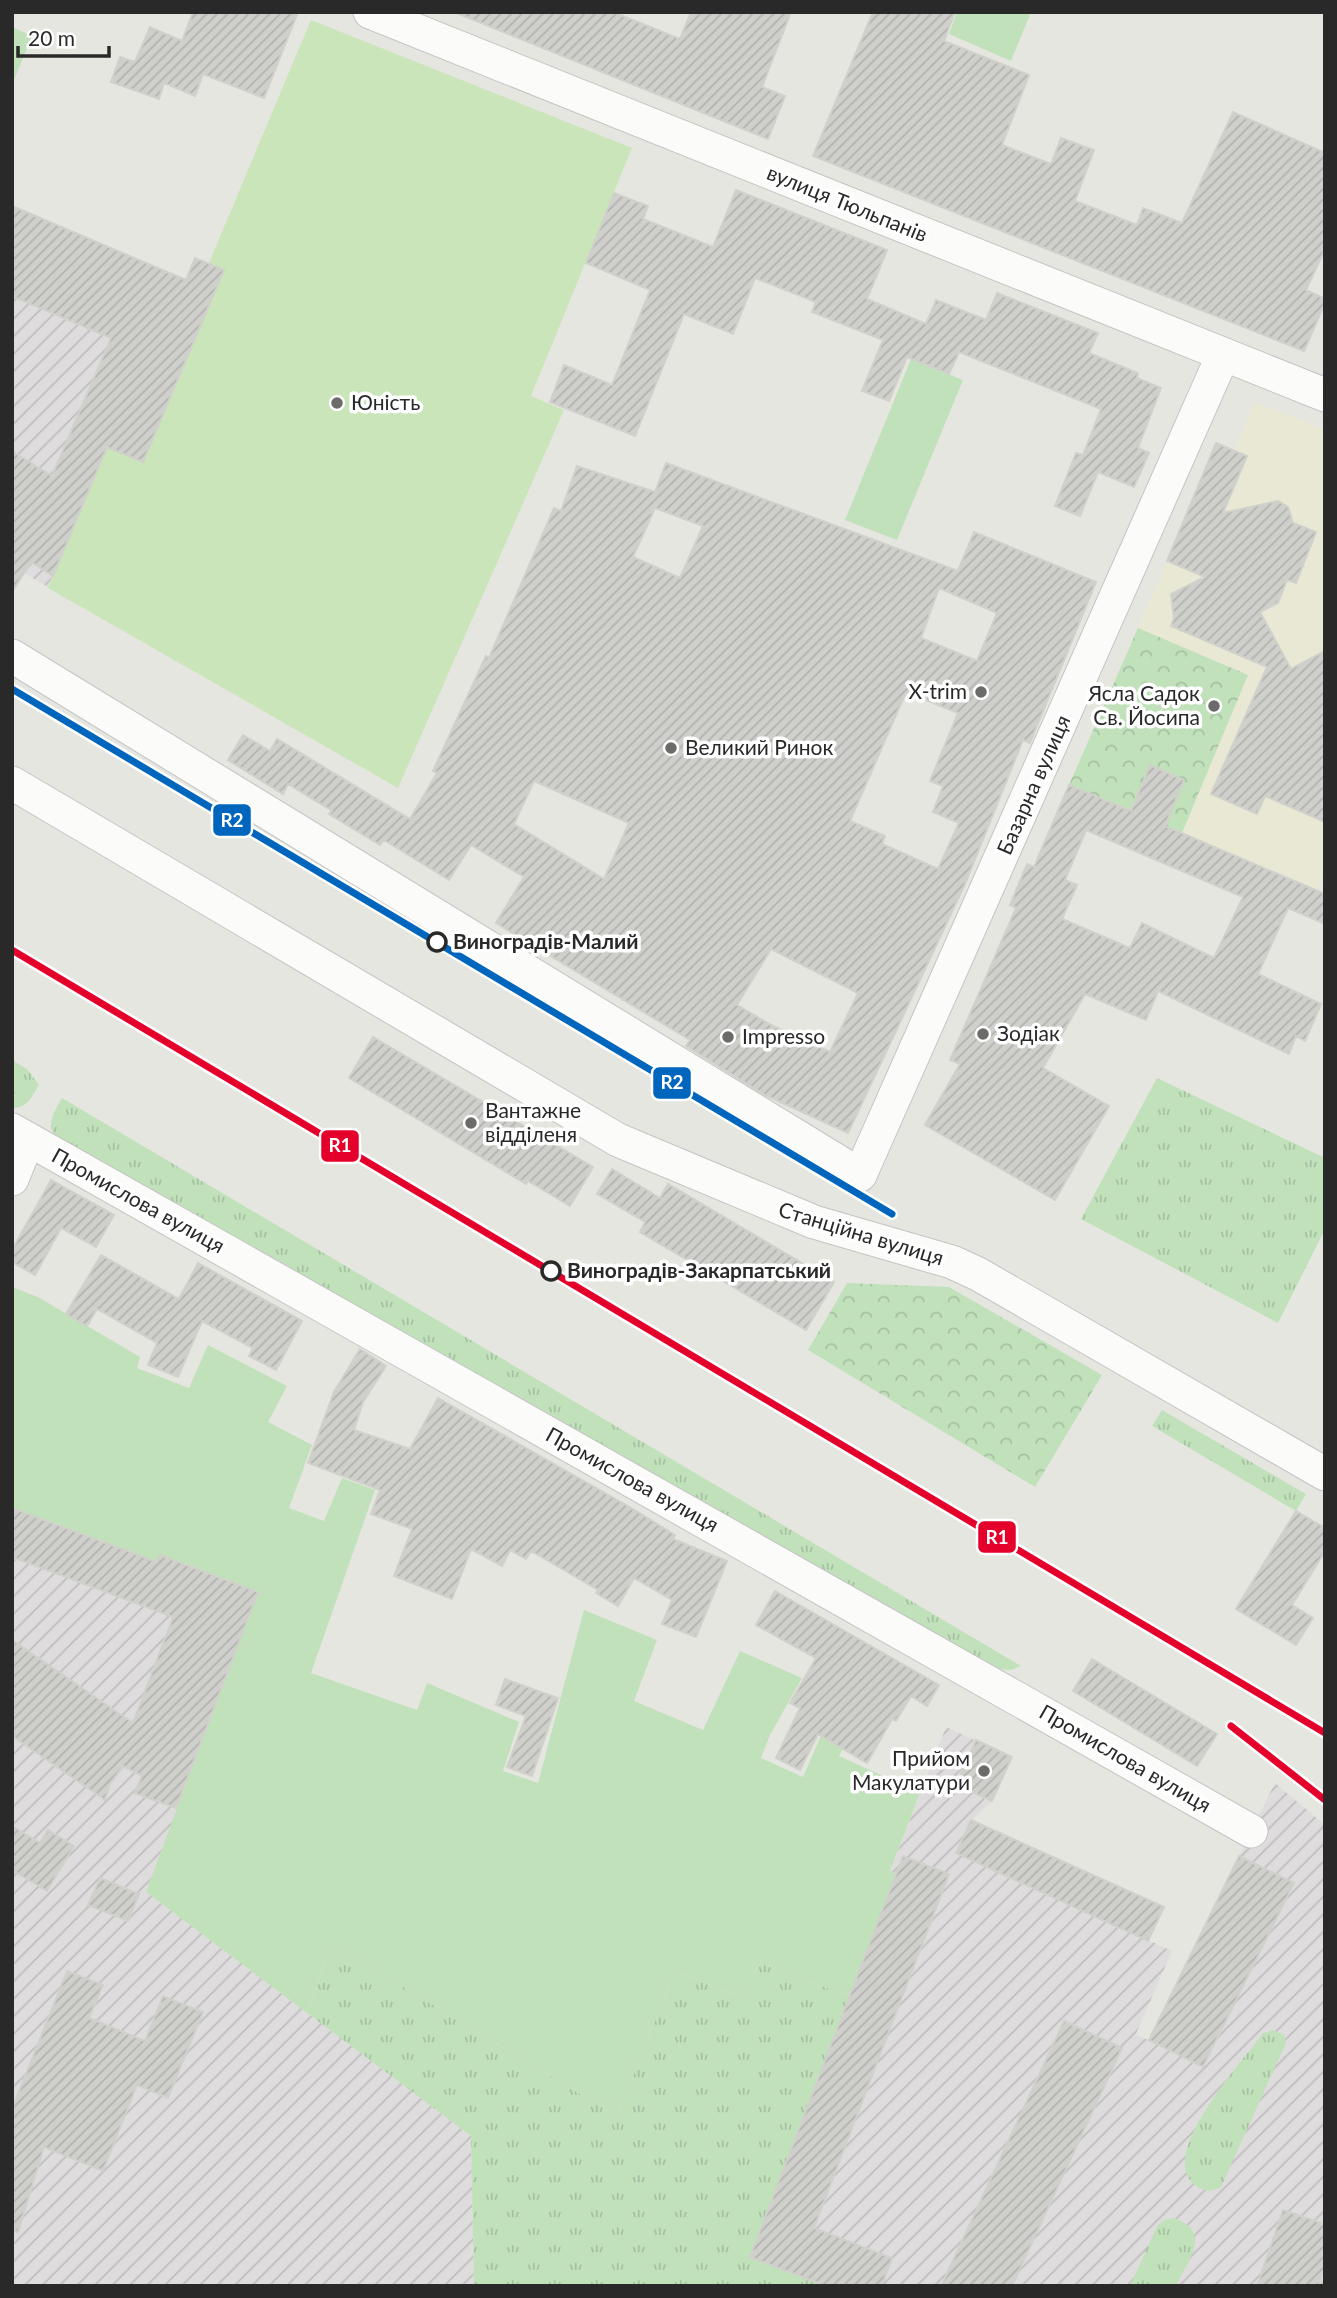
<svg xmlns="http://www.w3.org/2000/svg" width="1337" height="2298" viewBox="0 0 1337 2298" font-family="Lato,sans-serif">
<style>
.industrial{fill:url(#industrial-furrows)}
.education{fill:#e9e8d5}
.grass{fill:url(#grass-tufts)}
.park{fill:url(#park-crowns)}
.garden{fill:#c1e1bb}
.pitch{fill:#c9e5b9}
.building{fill:url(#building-hatch);stroke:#d1d1cc;stroke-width:2;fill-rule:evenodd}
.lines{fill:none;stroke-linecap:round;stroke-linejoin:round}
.minor-casing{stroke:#c5c4c5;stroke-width:35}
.minor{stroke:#fbfbfa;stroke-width:33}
.rail-1-casing{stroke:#fff;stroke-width:12}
.rail-2-casing{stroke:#fff;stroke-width:12}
.rail-1{stroke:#e4002b;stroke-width:7}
.rail-2{stroke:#0065bd;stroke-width:7}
.poi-dot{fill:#6b6b69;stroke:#fff;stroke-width:2.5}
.stop-dot{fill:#fff;stroke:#292929;stroke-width:3.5}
.labels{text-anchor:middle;stroke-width:7;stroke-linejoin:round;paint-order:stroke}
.street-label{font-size:21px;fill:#292929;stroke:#fff}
.poi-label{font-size:21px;fill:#292929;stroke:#fff;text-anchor:start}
.stop-label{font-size:21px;font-weight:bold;fill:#292929;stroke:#fff;text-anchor:start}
.line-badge{stroke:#fff;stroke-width:2.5}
.badge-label{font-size:19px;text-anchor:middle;font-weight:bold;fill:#fff}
</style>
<defs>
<pattern id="industrial-furrows" width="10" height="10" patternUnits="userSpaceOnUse" patternTransform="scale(1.75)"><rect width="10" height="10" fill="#dfdcde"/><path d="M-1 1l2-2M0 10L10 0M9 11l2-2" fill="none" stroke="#bfbdbe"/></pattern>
<pattern id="grass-tufts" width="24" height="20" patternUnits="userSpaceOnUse" patternTransform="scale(1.75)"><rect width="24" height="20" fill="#c1e1bb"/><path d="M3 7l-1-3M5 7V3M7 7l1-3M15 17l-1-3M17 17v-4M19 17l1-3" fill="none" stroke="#a6c1a1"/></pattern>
<pattern id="park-crowns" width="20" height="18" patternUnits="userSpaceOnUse" patternTransform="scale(1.75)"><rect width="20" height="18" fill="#c1e1bb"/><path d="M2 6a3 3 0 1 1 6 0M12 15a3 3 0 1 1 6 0" fill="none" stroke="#a6c1a1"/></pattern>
<pattern id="building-hatch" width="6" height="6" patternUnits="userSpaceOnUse" patternTransform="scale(1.75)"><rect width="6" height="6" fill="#cfcfcb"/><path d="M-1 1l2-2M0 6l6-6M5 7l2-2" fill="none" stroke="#b2b2ae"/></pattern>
</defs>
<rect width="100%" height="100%" fill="#e6e6e0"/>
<path class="industrial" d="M12,207l166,70 -130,310 -36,-21z
M12,1508l145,54 3,-7 98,37 -112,300 325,244 3,150h-462z
M946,1727l66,30 -20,44 -20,19 192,87 -16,33 24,11 -36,83 12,6 127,-257 50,42v461h-499l-76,-29 146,-383 -6,-3z"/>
<path class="education" d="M1255,402l70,28v442l-8,18 -248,-105 98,-224 30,13 50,-118 -13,-6z"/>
<path class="grass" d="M12,1060l15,9 12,16c-7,11 -11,23 -27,23z
M1157,1078l168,80v71l-47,94 -197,-104z
M62,1098l959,568 -10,4 -14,-1 -941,-532c-11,-13 -1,-26 6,-39z
M1162,1410l144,84 -10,17 -144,-85z
M332,1944l285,172 58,-145 70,28 14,-36 90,33 -99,261 76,29h-352l-3,-150 -164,-123z
M1273,2030l11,5 2,8 -65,144c-10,5 -15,5 -25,-1 -42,-29 47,-125 67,-153z
M1174,2218c39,13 14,43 2,68h-46l27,-60 7,-6z"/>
<path class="park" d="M1138,628l110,47 -66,158 -113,-48z
M847,1283l102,4 153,88 -67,112 -227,-137z"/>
<path class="garden" d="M957,12h74l-20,49 -62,-27z
M12,27l20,9 -20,49z
M911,359l52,21 -66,160 -52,-20z
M12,1287l26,10 102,60 -3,11 52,20 19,-43 79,41 -19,36 44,23 -23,63 35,13 18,-43 33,12 -64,183 106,37 10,-27 92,39 -16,49 35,12 46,-173 73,30 -23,61 69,29 37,-79 62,27 -32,57 -9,23 42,19 19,-44 23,12 -6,11 81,37 -30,78 6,3 -47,122 -90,-33 -14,36 -70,-28 -58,145 -285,-172 -25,69 -161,-121 111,-300 -100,-30 -145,-54z"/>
<path class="pitch" d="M311,20l321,128 -101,248 33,14 -166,378 -350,-200 130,-311 8,2 9,-21 14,5z"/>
<path class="building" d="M193,12h105l-34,86 -61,-24 -8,22 -31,-13 -5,16 -48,-17 9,-25 15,5 15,-35 32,14z
M454,12h159l67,27 11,-27h100l-29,75 23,9 -17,43z
M873,12h82l-11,29 85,34 -27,70 49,19 10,-26 33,12 -19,51 62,24 6,-17 39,15 51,-111 92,41v96l-19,41 19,9v4l-21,48 -491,-195z
M736,190l151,60 -20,49 59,25 10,-24 50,20 11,-27 101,40 -9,20 49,20 -1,5 24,10 -23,60 11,5 -15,34 -36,-15 -18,44 -25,-10 21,-53 7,2 18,-46 -142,-57 -10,22 -42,-17 -18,44 -27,-10 21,-51 -71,-28 4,-10 -61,-24 -22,56 -49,-20 -49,122 -85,-34 14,-37 48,20 38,-95 -64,-27 28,-70 34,13 -5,13 70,28z
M12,206l174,74 9,-22 29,12 -81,192 -36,-15 -54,129 -22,-14 -19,30v-141l40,25 59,-138 -99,-42z
M1216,443l31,13 -24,57 55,-12 10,6 5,16 23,9 -20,51 -9,-3 -9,23 -18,9 31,57 34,-18v171l-60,-26 -8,18 -46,-20 56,-127 -96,-41 3,-8 -3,-24 34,-17 -38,-16z
M666,463l292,108 16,-39 122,50 -66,161 -7,-3 -58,144 -117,249 -83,-38 -79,-49 4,-6 -194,-117 28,-46 -53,-32 -22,35 -65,-40 -4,5 -51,-31 3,-3 -44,-27 -5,10 -55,-34 15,-25 27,16 7,-12 133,80 27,-46 -4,-2 53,-115 3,2 65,-150 7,3 16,-45 78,26zM655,508l48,18 -23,52 -47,-21zM939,588l58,25 -20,48 -56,-23zM906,692l52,21 -28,68 13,5 -10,26 26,11 -21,46 -56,-25 3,-8 -35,-15zM534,781l95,42 -25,56 -90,-55zM771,949l87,44 -28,59 -59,-27 -34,-20z
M1150,765l34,15 -19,46 160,68v30l-37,-16 -30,66 63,30 -16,37 -9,-5 -7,18 -131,-63 -12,29 -61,-26 -42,74 66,38 -54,94 -130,-75 35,-61 -10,-4 66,-152 -6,-3 17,-41 7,3 35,-82 62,26zM1086,830l157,67 -29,61 -72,-35 -12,25 -68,-29 15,-34 -12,-5z
M373,1037l220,130 -23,39 -42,-25 -2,3 -177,-106z
M612,1169l48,29 8,-14 166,98 -28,48 -166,-98 5,-10 -48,-28z
M51,1180l63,35 -18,32 -35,-19 -26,47 -23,-13v-12z
M101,1255l78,44 19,-36 104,58 -26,49 -27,-14 4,-8 -51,-27 -24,56 -30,-12 9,-22 -60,-34 -10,17 -21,-12z
M360,1349l26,17 -23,36 -9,28 56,19 28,-51 195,111 42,26 -2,4 54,22 -31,76 -34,-13 10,-24 -38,-22 -16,28 -22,-13 2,-3 -67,-39 -5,8 -16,-9 -8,16 -31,-17 -19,50 -58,-23 18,-47 -41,-15 9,-24 -72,-27 26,-71z
M12,1508l145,54 3,-7 98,37 -82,216 -42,-15 8,-17 -19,-10 -13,18 -5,16 -93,-64v-96l121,83 40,-106 -161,-60z
M1296,1511l29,17v23l-33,54 21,13 -17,27 -60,-36z
M775,1591l164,94 -12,21 -16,-10 -15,25 -4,-2 -25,44 -49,-29 -18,36 -24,-12 24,-50 -10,-5 26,-45 -60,-33z
M1092,1659l125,75 -20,32 -124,-75z
M505,1679l53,19 -26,78 -25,-9 19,-51 -30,-11z
M976,1740l36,17 -20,44 -36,-16z
M971,1820l193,87 -16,34 -192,-88z
M12,1826l28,17 8,-13 26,16 -27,45 -35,-21z
M903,1856l46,18 -135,354 78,30 -10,28h-56l-76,-29z
M1239,1856l55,27 -91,184 -54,-27z
M100,1878l39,16 -11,27 -40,-16z
M67,1971l36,14 -14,33 56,23 18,-45 40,16 -35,86 -31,-13 -34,86 -59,-24 -26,85 -6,-1v-122z
M1064,2021l58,27 -110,238h-71z
M1283,2210l42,14v43l-7,19h-61z"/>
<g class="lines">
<g class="minor-casing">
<path id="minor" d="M370,12l955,383
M12,656l848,519 363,-820
M12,783l606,357 196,82 138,40 26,12 347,200
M12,1130l1239,701
M12,1179l16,-40"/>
</g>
<use href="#minor" class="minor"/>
<g class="rail-1-casing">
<path id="rail-1" d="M12,950l1313,783
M1231,1726l94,74"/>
</g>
<g class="rail-2-casing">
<path id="rail-2" d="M12,689l880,525"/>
</g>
<use href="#rail-1" class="rail-1"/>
<use href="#rail-2" class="rail-2"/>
</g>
<g class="poi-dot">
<circle cx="337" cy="403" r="7"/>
<circle cx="981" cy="692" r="7"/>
<circle cx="1214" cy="706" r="7"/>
<circle cx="671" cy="748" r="7"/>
<circle cx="983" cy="1034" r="7"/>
<circle cx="728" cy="1037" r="7"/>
<circle cx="471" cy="1123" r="7"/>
<circle cx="984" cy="1771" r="7"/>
</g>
<g class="stop-dot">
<circle cx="437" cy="942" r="9"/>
<circle cx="551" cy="1271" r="9"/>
</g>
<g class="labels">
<g class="street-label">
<text transform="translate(847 204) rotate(22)" y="7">вулиця Тюльпанів</text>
<text transform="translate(1034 785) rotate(-66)" y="7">Базарна вулиця</text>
<text transform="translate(138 1201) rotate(29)" y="7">Промислова вулиця</text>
<text transform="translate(861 1234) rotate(17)" y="7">Станційна вулиця</text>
<text transform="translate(632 1480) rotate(29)" y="7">Промислова вулиця</text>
<text transform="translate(1125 1759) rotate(30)" y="7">Промислова вулиця</text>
</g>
<g class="poi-label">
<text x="351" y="410">Юність</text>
<text x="967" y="699" text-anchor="end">X-trim</text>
<text x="1200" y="701" text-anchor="end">Ясла Садок<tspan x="1200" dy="24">Св. Йосипа</tspan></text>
<text x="685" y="755">Великий Ринок</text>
<text x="997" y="1041">Зодіак</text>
<text x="742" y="1044">Impresso</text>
<text x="485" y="1118">Вантажне<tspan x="485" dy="24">відділеня</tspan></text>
<text x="970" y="1766" text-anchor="end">Прийом<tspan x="970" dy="24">Макулатури</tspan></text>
</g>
<g class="stop-label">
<text x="453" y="949">Виноградів-Малий</text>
<text x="567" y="1278">Виноградів-Закарпатський</text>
</g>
</g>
<g class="line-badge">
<rect x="212" y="803" width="40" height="34" rx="7" fill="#0065bd"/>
<rect x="652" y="1066" width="40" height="34" rx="7" fill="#0065bd"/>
<rect x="320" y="1129" width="40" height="34" rx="7" fill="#e4002b"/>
<rect x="977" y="1520" width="40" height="34" rx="7" fill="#e4002b"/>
</g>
<g class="badge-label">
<text x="232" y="827">R2</text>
<text x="672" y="1089">R2</text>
<text x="340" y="1152">R1</text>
<text x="997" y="1544">R1</text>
</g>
<rect width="1337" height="2298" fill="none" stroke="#292929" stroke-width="28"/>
<path d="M18 46v10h91v-10" fill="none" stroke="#292929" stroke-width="3.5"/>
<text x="28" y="46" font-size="21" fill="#292929" stroke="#ffffff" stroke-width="5" paint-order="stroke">20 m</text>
</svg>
